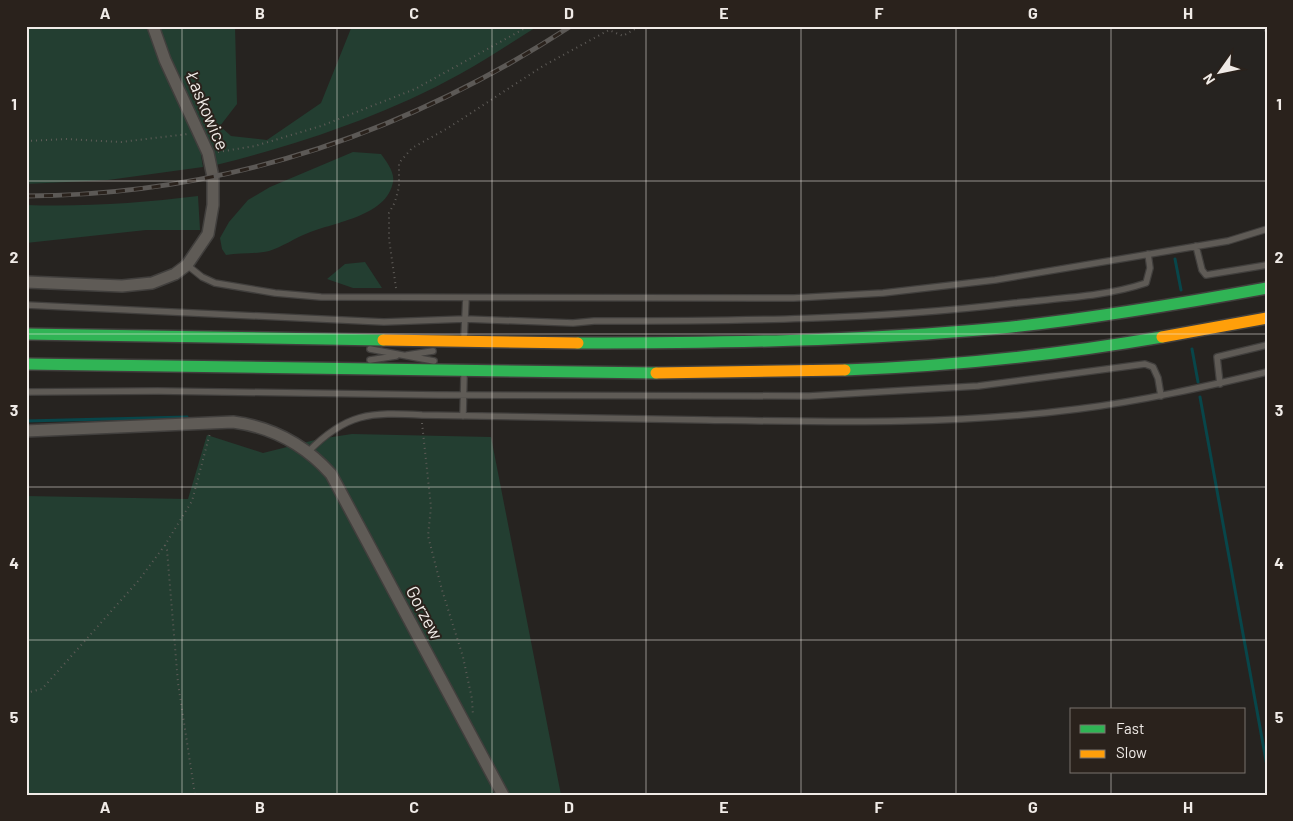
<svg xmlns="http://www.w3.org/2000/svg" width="1293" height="821" viewBox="0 0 1293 821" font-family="Barlow,sans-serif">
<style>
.green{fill:#233e31}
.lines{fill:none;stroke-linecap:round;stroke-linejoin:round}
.stream{stroke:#08464a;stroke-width:3}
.lane-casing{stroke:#413f3d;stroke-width:8}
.street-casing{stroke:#413f3d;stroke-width:14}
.fast-casing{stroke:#413f3d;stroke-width:14}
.slow-casing{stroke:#413f3d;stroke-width:14}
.path{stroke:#5f5c58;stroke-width:2;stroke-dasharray:1 4;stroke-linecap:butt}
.lane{stroke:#5f5b56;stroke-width:5.5}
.street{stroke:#5f5b56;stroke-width:11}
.fast{stroke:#30b455;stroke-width:11}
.slow{stroke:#ff9f0a;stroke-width:11}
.rail-casing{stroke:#5c5956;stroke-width:5}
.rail{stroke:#2a221c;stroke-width:3;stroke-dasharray:9;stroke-linecap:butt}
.grid{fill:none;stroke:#f0ebe7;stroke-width:1;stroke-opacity:0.55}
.labels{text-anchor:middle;stroke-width:4;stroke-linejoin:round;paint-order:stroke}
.street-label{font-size:18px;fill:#f0ebe7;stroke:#2a221c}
.neatline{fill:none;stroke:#f0ebe7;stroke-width:2}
.grid-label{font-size:16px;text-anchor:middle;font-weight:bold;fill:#f0ebe7}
</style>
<rect width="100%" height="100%" fill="#262320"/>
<path class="green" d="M26,26h209l2,78 -17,22 11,10 36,4 54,-37 31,-77h186c-26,16 -51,33 -78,48 -76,42 -160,70 -244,91l-12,-11 -3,1 2,12 -95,13 -82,4z
M353,152l28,2c5,7 14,18 12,28 -6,34 -58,40 -85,51 -13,5 -26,14 -39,18 -13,3 -29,2 -43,4l-4,-6 -2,-11 9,-16 19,-22 22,-13z
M198,196l2,34h-54l-120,13v-38c58,2 115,-2 172,-9z
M365,262l17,26h-29l-26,-9 18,-15z
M352,434l139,3 70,358h-535v-299l162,3 19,-64 56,18 56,-14z"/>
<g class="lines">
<path class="stream" d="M1175,259l6,31
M1192,349l6,33
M1200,397l67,369
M26,421l161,-4"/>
<g class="lane-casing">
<path id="lane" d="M1196,246l6,24 4,5 61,-10
M187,265l15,12 13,6 60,10 46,4 473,1 89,-5 112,-13 233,-39 39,-12
M26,305l358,17 81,-3 108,4 21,-2c142,0 281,-1 421,-18 44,-5 89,-6 131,-20l4,-15 -2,-14
M464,338l2,-40
M370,349l64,12
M407,355l26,-4
M370,360l26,-4
M1220,384l-3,-27 50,-12
M26,392l132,-1 280,4 371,1 169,-10 167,-22 8,3 5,11 3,18
M463,416l1,-40
M308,452c38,-39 62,-40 114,-37 95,2 190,3 285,5 124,2 248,5 371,-11 64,-8 126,-22 189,-37"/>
</g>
<g class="street-casing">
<path id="street" d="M26,282l96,4 30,-3 23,-9 12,-9 21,-31 5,-29v-28l-5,-24 -43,-93 -12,-34
M26,431l207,-9c39,5 72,23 98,52l172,321"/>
</g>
<g class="fast-casing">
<path id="fast" d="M26,334l357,6
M578,343c141,0 283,-2 423,-15 90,-9 178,-24 266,-40
M26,364l630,9
M845,370c106,-4 212,-15 317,-33"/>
</g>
<g class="slow-casing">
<path id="slow" d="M1162,337l105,-19
M383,340l195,3
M656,373l189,-3"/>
</g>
<path class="path" d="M1262,26l5,7
M26,141l39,-2 56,3 67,-8
M218,152l37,-6 66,-20 94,-37 114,-63
M396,288l-7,-49v-26l6,-11 4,-15v-24l13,-15 36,-20 95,-62 66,-36 14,6 17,-10
M422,423l9,84 -3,29 14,54 21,67 9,42 1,17
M165,545l2,5 11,133 17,112
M26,693l16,-4 97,-109 26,-35 27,-44 18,-68"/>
<use href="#lane" class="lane"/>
<use href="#street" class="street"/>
<use href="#fast" class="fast"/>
<use href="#slow" class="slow"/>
<g class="rail-casing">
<path id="rail" d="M26,196c199,-1 379,-62 545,-170"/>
</g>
<use href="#rail" class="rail"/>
</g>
<path class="grid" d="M182,26v769M337,26v769M492,26v769M646,26v769M801,26v769M956,26v769M1111,26v684M26,181h1241M26,334h1241M26,487h1241M26,640h1241M1111,772v23"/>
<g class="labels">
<g class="street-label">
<text transform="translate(207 111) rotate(67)" y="6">Łaskowice</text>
<text transform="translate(424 613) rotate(62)" y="6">Gorzew</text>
</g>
</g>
<rect width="1293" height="821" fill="none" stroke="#2a221c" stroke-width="55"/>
<rect x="1070" y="708" width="175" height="65" fill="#2a221c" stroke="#79726d"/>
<rect x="1080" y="725" width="25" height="8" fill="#30b455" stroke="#79726d"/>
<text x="1116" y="734" font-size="15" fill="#f0ebe7">Fast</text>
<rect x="1080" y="750" width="25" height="8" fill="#ff9f0a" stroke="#79726d"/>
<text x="1116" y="758" font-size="15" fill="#f0ebe7">Slow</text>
<g transform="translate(1220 72) rotate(237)" stroke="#2a221c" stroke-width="4" paint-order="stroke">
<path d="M0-4L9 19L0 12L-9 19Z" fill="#f0ebe7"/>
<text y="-8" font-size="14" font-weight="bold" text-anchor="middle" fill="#f0ebe7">N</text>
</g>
<rect x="28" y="28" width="1238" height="766" class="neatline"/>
<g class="grid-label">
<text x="105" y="19">A</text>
<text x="260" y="19">B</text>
<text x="414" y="19">C</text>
<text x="569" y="19">D</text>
<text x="724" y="19">E</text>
<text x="879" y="19">F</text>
<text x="1033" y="19">G</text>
<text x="1188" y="19">H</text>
<text x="14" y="110">1</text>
<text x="1279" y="110">1</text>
<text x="14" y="263">2</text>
<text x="1279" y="263">2</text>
<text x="14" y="416">3</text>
<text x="1279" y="416">3</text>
<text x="14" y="569">4</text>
<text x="1279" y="569">4</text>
<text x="14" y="723">5</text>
<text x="1279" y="723">5</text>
<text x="105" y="813">A</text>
<text x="260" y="813">B</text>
<text x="414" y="813">C</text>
<text x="569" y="813">D</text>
<text x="724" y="813">E</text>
<text x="879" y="813">F</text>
<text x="1033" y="813">G</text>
<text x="1188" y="813">H</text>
</g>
</svg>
